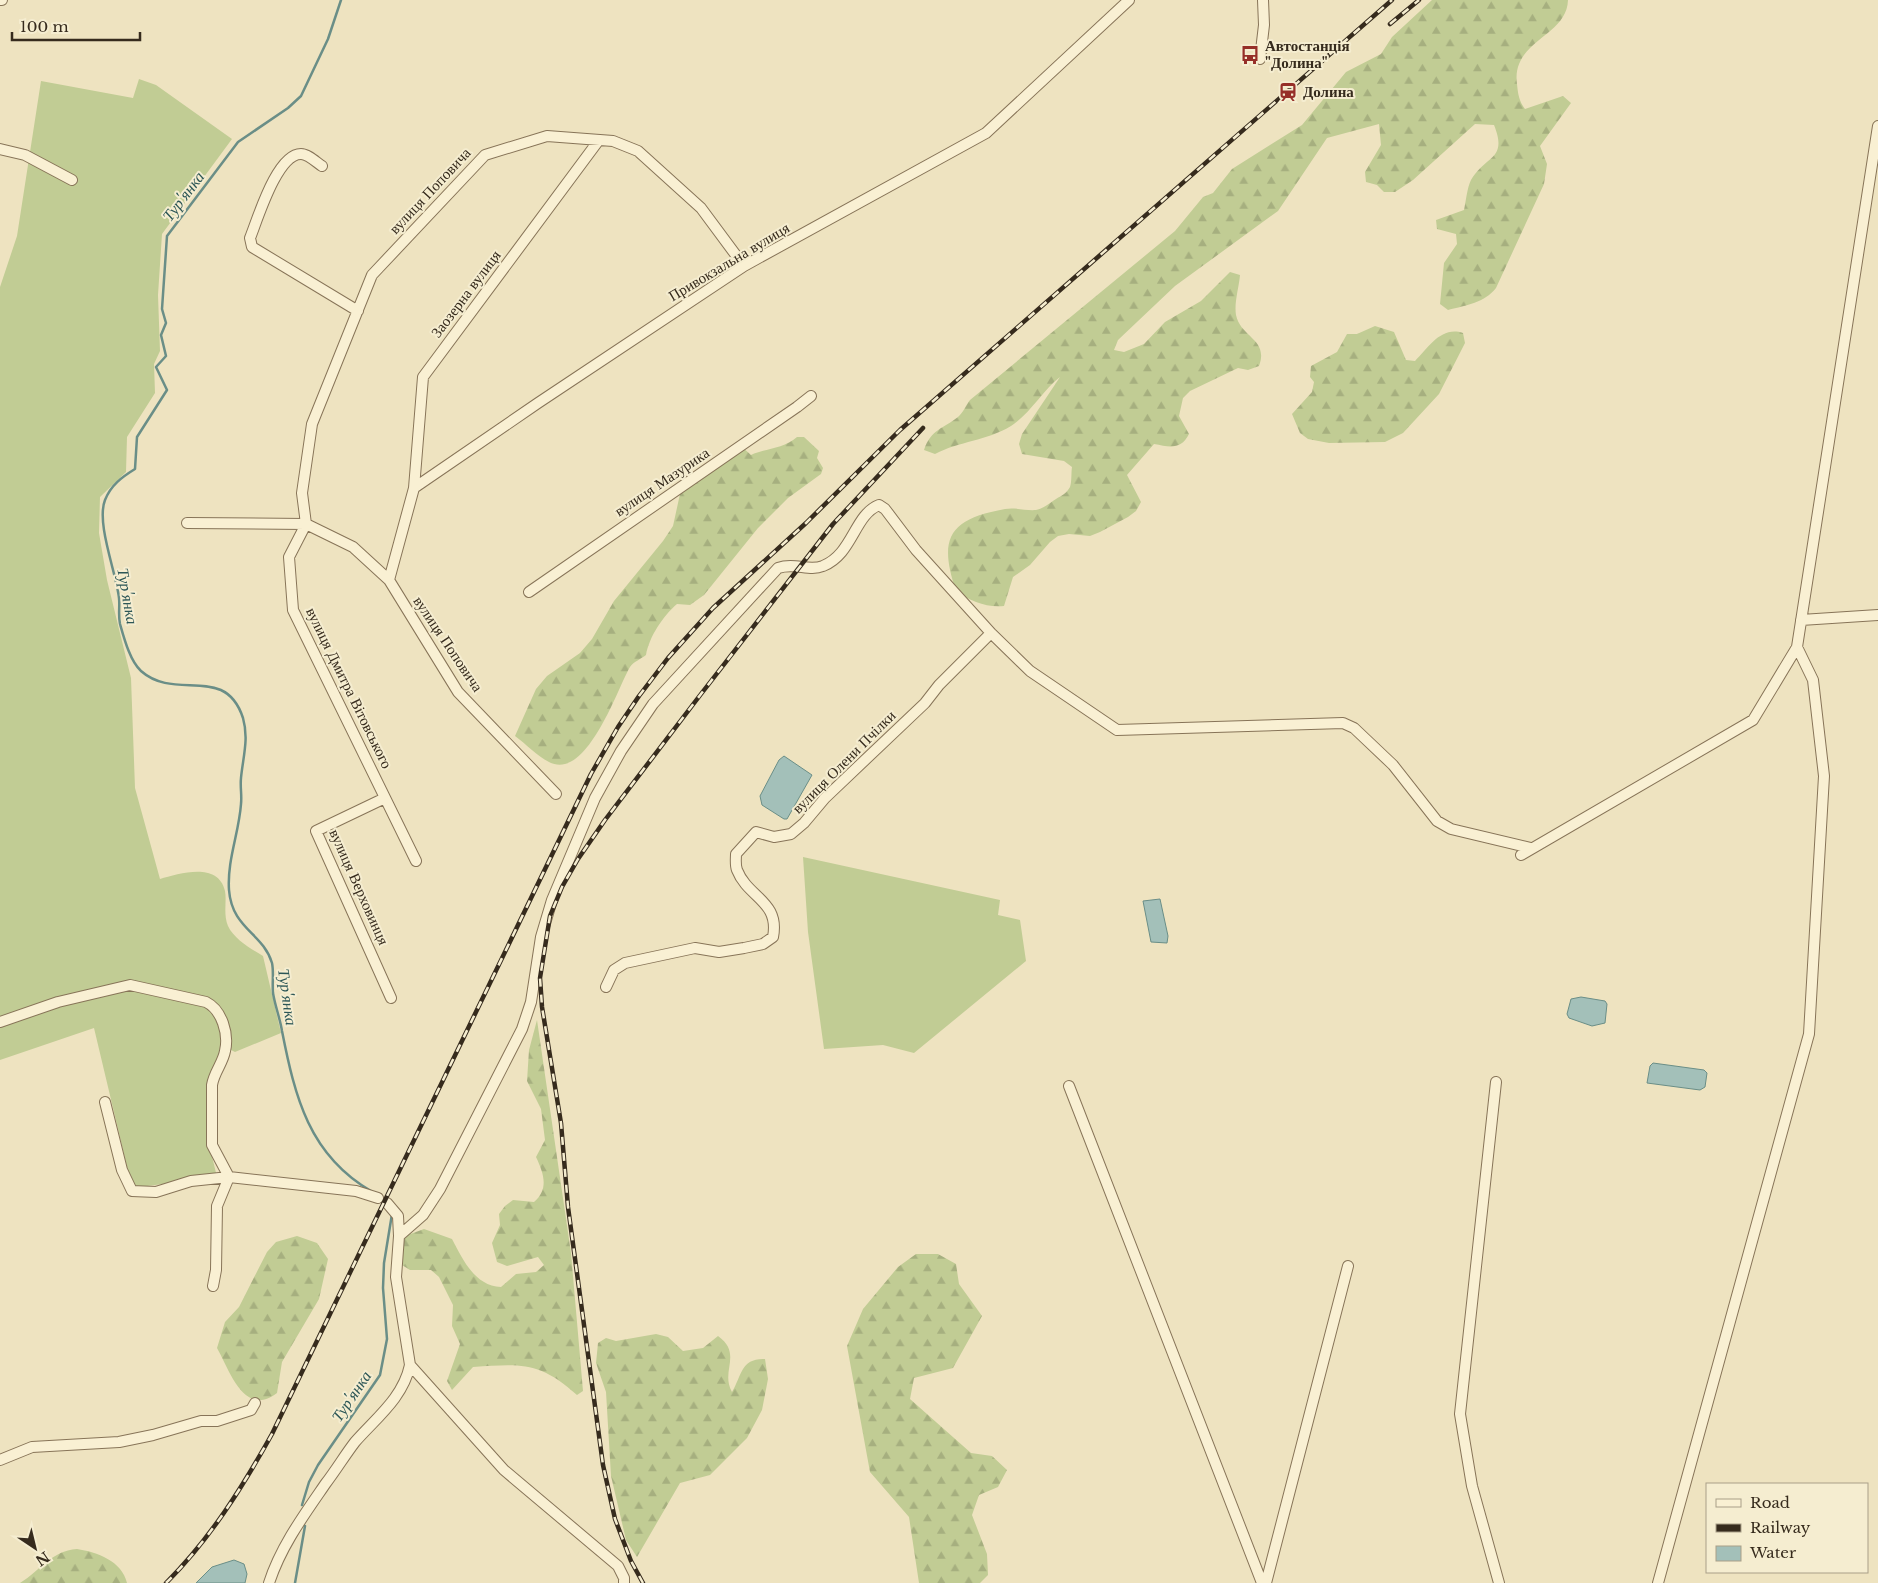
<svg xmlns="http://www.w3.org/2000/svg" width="1878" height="1583" viewBox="0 0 1878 1583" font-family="'Libre Baskerville',serif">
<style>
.forest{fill:url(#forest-firs)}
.garden{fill:#c1cc94}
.water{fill:#a3c0b9;stroke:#6a8e87}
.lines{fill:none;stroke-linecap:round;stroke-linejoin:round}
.stream{stroke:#6a8e87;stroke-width:2.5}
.minor-casing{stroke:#877458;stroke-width:12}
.minor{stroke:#f9f0d3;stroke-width:10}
.rail-casing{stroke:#362b1d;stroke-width:4.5}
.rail{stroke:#f5edd0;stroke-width:2.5;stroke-dasharray:8;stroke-linecap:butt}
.labels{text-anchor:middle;stroke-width:4;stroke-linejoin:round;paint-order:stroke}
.poi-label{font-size:15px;font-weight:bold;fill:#362b1d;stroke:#f5edd0;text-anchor:start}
.street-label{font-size:15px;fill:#362b1d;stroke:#f5edd0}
.water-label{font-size:16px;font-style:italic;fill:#2c5656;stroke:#f5edd0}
</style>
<defs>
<pattern id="forest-firs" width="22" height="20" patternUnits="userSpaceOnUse" patternTransform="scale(1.25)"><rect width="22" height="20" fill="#c1cc94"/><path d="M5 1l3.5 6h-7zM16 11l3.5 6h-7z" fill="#a6af7f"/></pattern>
</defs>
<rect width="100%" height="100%" fill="#eee3c0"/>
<path class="forest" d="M1432,0h136c-1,37 -57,40 -51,84 1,10 2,17 8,25l38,-13 8,7 -31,43 7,18 -3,20 -48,104c-12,15 -29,17 -48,22l-8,-6 4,-41 13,-19 -1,-10 -19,-5 -1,-9 28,-10c2,-9 3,-22 7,-30 15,-25 37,-20 23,-55l-19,-1 -62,56 -18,12h-11l-7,-7 -11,-3 -1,-10 16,-27 -2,-21 -52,14 -49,73 -103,75 -57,54 -4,10 10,2 20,-8 21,-22 36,-21 29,-29 10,3c-1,12 -6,28 -4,40 5,23 33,24 23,51l-11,4 -10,-2 -48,23 -7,7 -4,18 10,18c-8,16 -19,13 -35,10l-27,31 14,27 -5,9 -8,6 -28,15 -10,4 -21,-2 -11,2 -8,6 -20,23 -17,12 -9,29c-17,2 -34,-5 -48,-15 -18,-53 -7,-72 49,-82 10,-2 21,2 31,1 6,-1 14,-7 20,-11 5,-3 11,-6 14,-12 2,-6 1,-14 2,-20l-8,-6 -42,-7 -3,-10 3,-10 38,-57c-17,13 -30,37 -49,49 -25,15 -51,15 -76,28l-11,-4c7,-21 19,-21 34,-33 5,-4 8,-12 12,-17l205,-169 28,-34 10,-4 19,-24 70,-44 44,-53 35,-18 11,-17z
M1375,326l19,6 12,28 9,1c14,-14 26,-35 48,-28l2,10 -26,51 -36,39 -18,9 -56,1 -21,-4 -8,-6 -8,-19 20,-22 2,-10 -4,-5 1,-11 26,-14 10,-18h10z
M797,437h7l15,14 -2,7 6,10 -2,6 -33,24 -30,30 -54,67 -14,10 -13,-1c-14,12 -28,33 -31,51 -5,4 -13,7 -16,12 -12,20 -43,115 -81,95 -12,-6 -23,-18 -34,-26l21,-47 11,-13 33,-23 12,-14 22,-38 49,-60 10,-15 7,-32 61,-48 10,9c15,-7 33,-6 46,-18z
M537,1020l34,233 12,138 -6,4c-38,-34 -56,-31 -104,-28l-21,23 -5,-9 13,-37 -8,-18 1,-21 -14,-28 -8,-7h-21l-8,-5 -2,-10 5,-19 19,-7 28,10c11,21 23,47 49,48l15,-13 20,-2 8,-7 -6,-8 -31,9 -10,-4 -5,-19 8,-18 -1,-11 6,-8 8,-6 21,2c15,-13 10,-28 2,-45l9,-17 -4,-31 -14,-28 2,-31z
M297,1236l20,7 11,16 -9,40 -37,63 -5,31c-33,25 -47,-22 -60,-45l8,-26 14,-15 28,-55 9,-10z
M916,1254h22l18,10 3,20 23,32 -29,52 -39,10 -4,21 61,54 21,3 15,14 -9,17 -19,8 -7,20 15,39 1,21 -8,8h-61l-10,-66 -39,-45 -23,-126 16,-37 35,-42z
M656,1334l12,3 15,14 20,-3 15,-12c25,18 2,35 14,56 10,-17 9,-34 33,-33l3,20 -6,31 -15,28 -37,37 -30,8 -43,74 -11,-17 -15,-64 -5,-84 -10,-29 2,-20 8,-5 10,3z
M77,1549c20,3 45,12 50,34h-107c21,-13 31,-32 57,-34z"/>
<path class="garden" d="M139,79l17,6 76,54 -70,95 -4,61 2,56 -6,13 1,29 -28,44 -1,35 -26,25 -1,36 8,47 24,98 4,110 25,91c19,-5 58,-18 65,12 2,10 -2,23 3,35 6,13 23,23 35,30l18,77 -46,19 -6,-3 -15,22 -5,73 8,33 -85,11 -38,-160 -94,32v-773l17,-51 24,-155 92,17z
M803,857l197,43 -2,15 22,5 6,41 -112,92 -31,-8 -59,4 -16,-117z"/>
<path class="water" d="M784,756l28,19 -25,44h-3l-22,-14 -2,-9 19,-36z
M1160,899l8,37 -1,7 -16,-1 -8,-41z
M1581,997l24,4 2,3 -2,19 -13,3 -23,-8 -2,-4 4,-15z
M1653,1063l51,7 3,3 -2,14 -5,3 -53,-7 3,-17z
M234,1560l10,4 3,10 -2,9h-49l16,-16z"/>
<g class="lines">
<path class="stream" d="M341,0l-13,39 -27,57 -13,12 -50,34 -71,94 -5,73 4,14 -5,12 5,21 -10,11 11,23 -30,47 -2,32c-13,8 -24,16 -30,31 -9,23 11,72 14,98 1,8 -1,17 1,26 4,14 10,37 21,47 35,31 84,-8 102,47 6,21 0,39 -2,60 -1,9 1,17 0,26 -2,29 -14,56 -12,86 3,39 34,43 43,73 2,9 0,20 1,30 2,13 7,25 9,38 13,66 27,124 89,160
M302,1505l7,-23 9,-17 62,-90 7,-36 -4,-51 1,-25 8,-49
M295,1583l10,-57"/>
<g class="minor-casing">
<path id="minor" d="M0,0h2
M1260,59l4,-34 -1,-25
M0,149l25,6 47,25
M322,166c-6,-4 -14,-12 -21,-12 -24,0 -43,64 -51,84l2,9 106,64
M414,488l9,-111 176,-237
M187,523l119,1 47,23 36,33 69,112 98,102
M306,524l-4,-31 10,-69 60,-149 113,-120 62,-19 66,5 25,10 63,57 43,58
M306,524l-17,33 4,53 123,251
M389,580l25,-92 124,-85 206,-137 242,-133 143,-133
M529,592l268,-185 14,-11
M1801,620l77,-5
M385,798l-69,33 75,167
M1521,855l232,-135 44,-73 81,-521
M606,987l8,-17 11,-7 70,-15 24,4 25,-4 19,-4 10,-7c7,-36 -25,-39 -36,-67 -2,-5 -1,-12 -1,-16l20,-22 18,5 17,-3 13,-11 21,-25 100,-95 14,-18 52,-52
M0,1022l58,-20 72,-17 76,17c16,8 23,32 19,49 -2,12 -11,21 -13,34v60l17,32 127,14 22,7
M1496,1082l-36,332 12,72 27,97
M1069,1086l193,497
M105,1102l17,68 10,21 24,1 35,-11 38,-4 -12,29 -1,64 -3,16
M387,1203l11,13 1,20
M410,1365l94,105 114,96 6,12v5
M0,1460l32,-13 87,-5 34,-7 48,-14h16l34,-11 4,-7
M269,1583c12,-37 35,-68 57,-100 10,-13 19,-28 29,-41 21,-24 48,-44 55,-77l-14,-88 3,-41 24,-21 17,-26 82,-160 9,-27 10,-65 11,-37 43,-102 26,-47 32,-47 125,-136c17,-6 31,4 45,-2 30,-12 31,-51 56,-61l6,4 31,41 75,83 39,38 87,59 226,-7 11,5 39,37 44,56 14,8 80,19
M1266,1583l82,-317
M1658,1583l151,-549 15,-258 -11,-96 -16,-33"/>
</g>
<use href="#minor" class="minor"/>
<g class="rail-casing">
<path id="rail" d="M1390,24l29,-24
M166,1583c44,-44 76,-95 106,-149l319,-660 27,-47 21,-31 29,-38 45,-50 93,-85 94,-93 492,-430
M643,1583l-12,-22 -16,-42 -12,-54 -35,-258 -7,-84 -19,-116 -2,-29 10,-62 12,-29 16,-28 27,-39 96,-126 132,-170 90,-96"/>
</g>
<use href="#rail" class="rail"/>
</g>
<defs>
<g id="bus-bare" transform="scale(1.5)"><path d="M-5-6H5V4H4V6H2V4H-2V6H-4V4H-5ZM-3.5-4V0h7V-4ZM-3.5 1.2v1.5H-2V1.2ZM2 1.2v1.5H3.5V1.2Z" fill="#962f28" stroke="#f5edd0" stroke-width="2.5" paint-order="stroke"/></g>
<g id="station-bare" transform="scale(1.5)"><path d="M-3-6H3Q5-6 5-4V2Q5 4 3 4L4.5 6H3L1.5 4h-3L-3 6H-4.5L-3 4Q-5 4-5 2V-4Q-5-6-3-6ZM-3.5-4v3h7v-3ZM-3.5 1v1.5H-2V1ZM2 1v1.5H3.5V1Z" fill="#962f28" stroke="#f5edd0" stroke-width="2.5" paint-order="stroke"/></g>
</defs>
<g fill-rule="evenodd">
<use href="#bus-bare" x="1250" y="55"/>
<use href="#station-bare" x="1288" y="92"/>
</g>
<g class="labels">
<g class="poi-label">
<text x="1265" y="51">Автостанція<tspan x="1265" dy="17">"Долина"</tspan></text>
<text x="1303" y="97">Долина</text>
</g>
<g class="street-label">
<text transform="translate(430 191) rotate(-47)" y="5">вулиця Поповича</text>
<text transform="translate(729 262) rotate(-31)" y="5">Привокзальна вулиця</text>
<text transform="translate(466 294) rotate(-53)" y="5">Заозерна вулиця</text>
<text transform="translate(662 482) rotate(-34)" y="5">вулиця Мазурика</text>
<text transform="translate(448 644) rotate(56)" y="5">вулиця Поповича</text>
<text transform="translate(349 688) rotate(64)" y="5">вулиця Дмитра Вітовського</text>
<text transform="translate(844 762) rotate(-45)" y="5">вулиця Олени Пчілки</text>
<text transform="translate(359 887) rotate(66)" y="5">вулиця Верховинця</text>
</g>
<g class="water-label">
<text transform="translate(183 196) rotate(-53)" y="6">Тур'янка</text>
<text transform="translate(128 596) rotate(80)" y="6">Тур'янка</text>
<text transform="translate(288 997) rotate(82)" y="6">Тур'янка</text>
<text transform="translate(351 1396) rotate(-56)" y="6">Тур'янка</text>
</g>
</g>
<rect x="1706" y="1483" width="162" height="90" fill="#f5edd0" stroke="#a99f88"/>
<rect x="1716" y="1499" width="25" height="8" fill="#f9f0d3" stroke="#a99f88"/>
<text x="1750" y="1508" font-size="15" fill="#362b1d">Road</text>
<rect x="1716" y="1524" width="25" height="8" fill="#362b1d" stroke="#a99f88"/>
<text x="1750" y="1533" font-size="15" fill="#362b1d">Railway</text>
<rect x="1716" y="1546" width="25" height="15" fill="#a3c0b9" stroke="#a99f88"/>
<text x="1750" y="1558" font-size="15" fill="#362b1d">Water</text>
<g transform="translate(35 1548) rotate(145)" stroke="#f5edd0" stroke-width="4" paint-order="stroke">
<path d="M0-4L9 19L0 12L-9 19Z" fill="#362b1d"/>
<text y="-8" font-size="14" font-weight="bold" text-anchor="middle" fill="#362b1d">N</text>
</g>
<path d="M12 32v8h128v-8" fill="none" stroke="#362b1d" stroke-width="2.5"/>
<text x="20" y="32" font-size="15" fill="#362b1d" stroke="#f5edd0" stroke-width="4" paint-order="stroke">100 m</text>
</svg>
